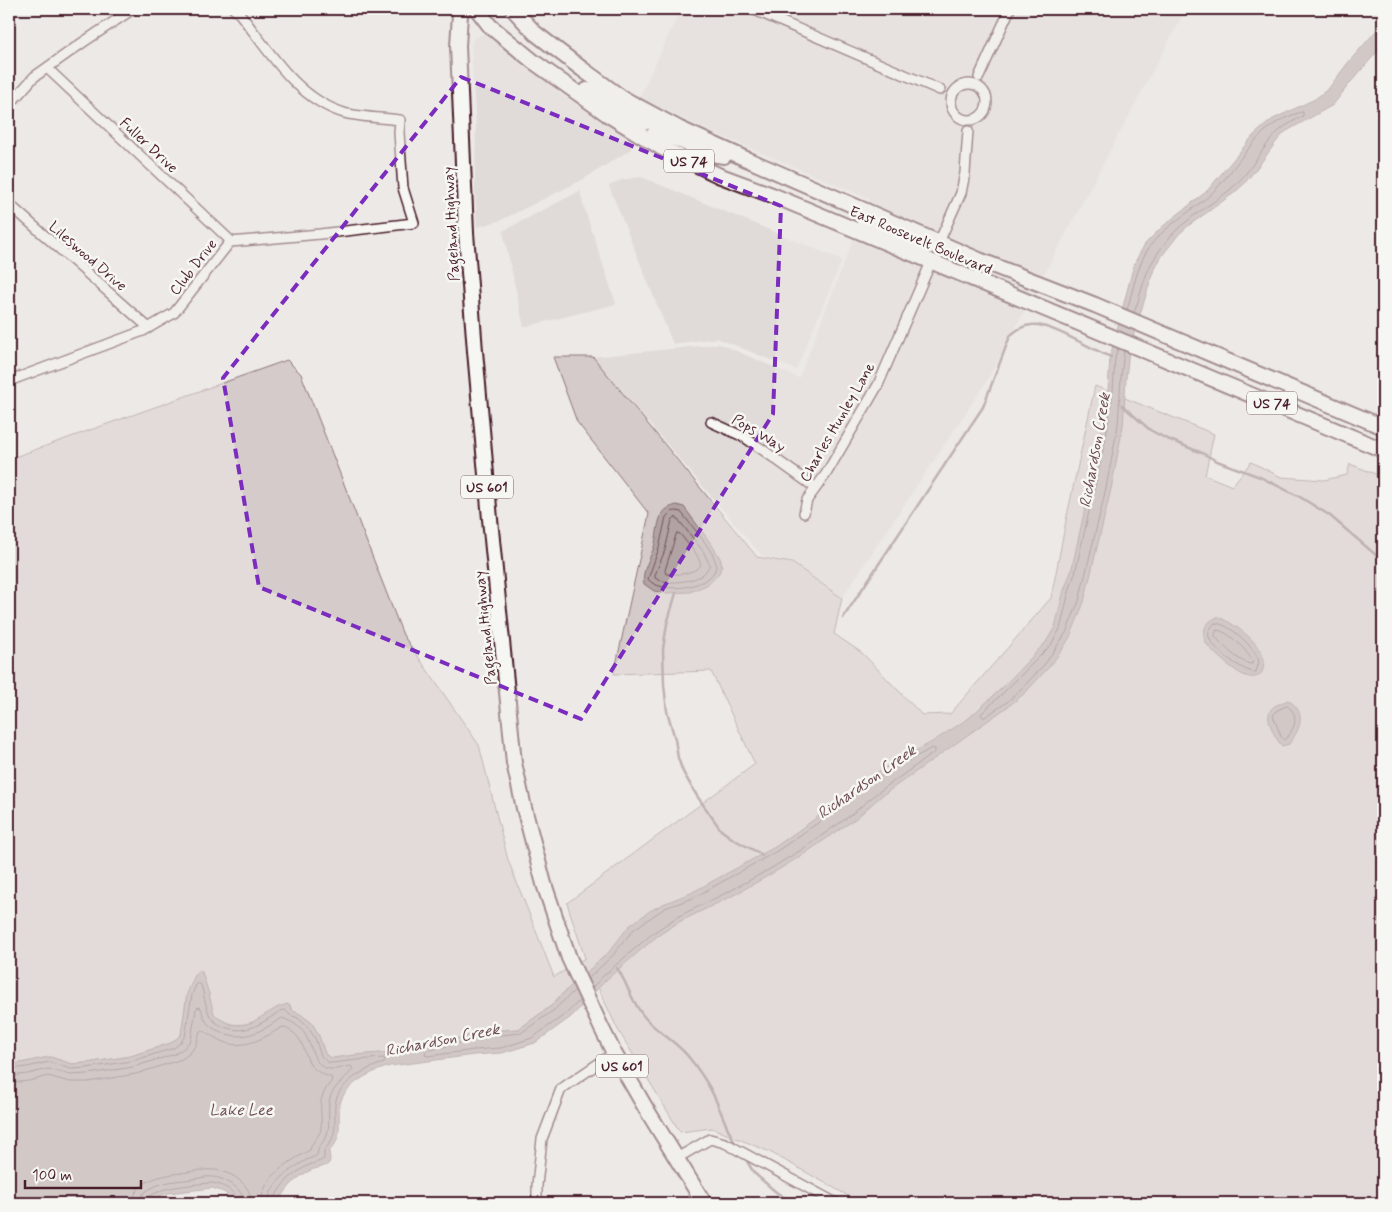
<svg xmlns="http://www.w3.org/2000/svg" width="1392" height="1212" viewBox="0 0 1392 1212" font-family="Mynerve,sans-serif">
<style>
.built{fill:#e0dad8}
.green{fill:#d4cbca;stroke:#8f757a}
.water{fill:#b1a2a3;stroke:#886e73}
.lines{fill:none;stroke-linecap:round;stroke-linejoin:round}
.shore{stroke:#73535b;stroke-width:1}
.stream{stroke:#886e73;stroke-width:2.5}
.minor-casing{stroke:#4a1f2b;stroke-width:12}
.highway-casing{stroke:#4a1f2b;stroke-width:18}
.minor{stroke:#f6f6f2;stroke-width:9}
.highway{stroke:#f6f6f2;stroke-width:14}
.marked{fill:none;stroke:#7b2cbf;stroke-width:4;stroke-dasharray:10 6;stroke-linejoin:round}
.labels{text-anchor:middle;stroke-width:5;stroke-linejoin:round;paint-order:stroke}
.shield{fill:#f6f6f2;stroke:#7e6067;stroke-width:1}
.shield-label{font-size:14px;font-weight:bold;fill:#4a1f2b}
.street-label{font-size:15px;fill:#4a1f2b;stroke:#f6f6f2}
.water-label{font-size:16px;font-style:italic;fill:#6e4d55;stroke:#f6f6f2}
</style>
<rect width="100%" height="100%" fill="#ece9e6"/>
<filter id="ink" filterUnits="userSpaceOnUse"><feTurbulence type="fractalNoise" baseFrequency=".02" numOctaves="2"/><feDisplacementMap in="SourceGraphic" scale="10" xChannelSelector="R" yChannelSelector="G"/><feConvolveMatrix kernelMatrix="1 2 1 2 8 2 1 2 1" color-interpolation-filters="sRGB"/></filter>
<g filter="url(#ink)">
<path class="built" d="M681,9h505l-199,372 -145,217 -50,-35 -30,-7 -169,-199 127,-13 79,34 70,-179 -162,-69 -68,-32z
M482,34l5,1 6,3 68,56 66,42 3,4 2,6 -2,4 -48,30 -83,41 -22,6 -2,-39 1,-61 -5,-82 3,-7z
M641,177l199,82 1,4 -45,107 -79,-32 -44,6 -64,-158 12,-6z
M580,191l3,13 33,100 -92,23 -21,-96z"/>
<path class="green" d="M553,357h40l164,200 35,6 50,35 -8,36 28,19 60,62 28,-1 101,-116 16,-82 28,-130 119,48 -9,41 27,11 19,-24 30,15 43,3 23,-5 3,-11 33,13v726h-522l-91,-51 -58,-24 -32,4 -63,-104 -27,-58 -29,25 -10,11 -32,23 -31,2 -80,20 -52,4 -23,3 -4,-1 -4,-3 -6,-18 -7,-13 -12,-9 -8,-3 -2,-6c-20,9 -45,27 -67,16 -3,-2 -7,-4 -9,-7 -3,-5 -4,-18 -6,-23l-21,3 -6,41 -10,8 -40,13 -44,7 -15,1 -22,-7 -11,2 -13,3 -17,3v-606l278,-99 14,14 102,261 76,110 29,115 46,117 31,-19 -18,-55 188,-139 -44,-93 -97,3 35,-160 -72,-92z"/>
<path class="water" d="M1383,23v22l-33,38 -17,22 -48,27 -9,10 -16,22 -16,20 -10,9 -46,33 -9,8 -15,19 -10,16 -25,81 -3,28 -3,48 -12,63 -27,113 -13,33 -9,15 -13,17 -24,26 -15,12 -130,92 -25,22 -51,35 -31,19 -41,23 -53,26 -23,15 -50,43 -35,37 -36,26 -33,10 -28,2 -84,11c-17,5 -46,18 -50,38 -3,17 4,34 -11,47 0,3 2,9 0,12 -3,4 -13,5 -18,7 -15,7 -25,19 -33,33h-45l-1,-4 -8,-7 -12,-4 -44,5 -6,2 -13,8h-140v-138l17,-3 13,-3 11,-2 22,7 15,-1 44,-7 40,-13 10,-8 6,-41 7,-17 4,-6 4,1 6,19 6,23 6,5 12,6h11l8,-2 27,-16 10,-3 5,7 7,3 12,9 7,13 6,18 4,3 4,1 23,-3 52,-4 80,-20 31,-2 32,-23 10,-11 48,-43 20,-26 21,-15 13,-7 28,-11 84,-46 44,-31 18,-15 37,-27 58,-32 37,-24 33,-30 44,-46 9,-15 9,-37 7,-18 30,-136 7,-46 2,-33 24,-93 11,-20 17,-17 45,-36 46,-55 10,-9 10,-8 42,-20 14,-11 18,-24z
M676,505l8,2 28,38 8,13 2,7 -3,8 -10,11 -19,8 -23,1 -13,-2 -10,-7c-3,-12 6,-25 10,-37 3,-9 3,-27 9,-34 3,-5 8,-6 13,-8z
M1218,617c16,6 40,24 45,40 2,4 1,8 0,12 -3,12 -16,9 -25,3 -9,-6 -28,-21 -33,-31 -2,-5 -1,-11 1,-15 3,-5 7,-7 12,-9z
M1288,700c20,13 12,29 1,44l-7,2c-6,-7 -17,-26 -12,-35 3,-6 12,-8 18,-11z"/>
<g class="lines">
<path class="shore" d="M1127,310c6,-21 10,-43 21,-61 12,-19 43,-38 61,-53 23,-21 41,-57 67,-73 7,-5 17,-8 25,-11h2v4c-7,4 -16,8 -23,14 -16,14 -25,35 -40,50 -15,17 -37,27 -54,42 -15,11 -27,28 -36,44 -7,14 -10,32 -16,47
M1118,348l-3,10 -2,33 -7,46 -31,136 -6,19 -9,37 -9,16 -46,46 -23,22 -1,2 2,2h2l22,-15 14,-13 24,-25 21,-31 13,-32 27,-113 12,-63 3,-48 3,-26
M676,511l5,1c8,11 34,40 35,52 2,23 -56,32 -68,15l11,-31 7,-31 5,-5z
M677,518l26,33 7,14c-2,3 -5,8 -8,10 -10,7 -36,10 -47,3v-3l10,-25 7,-30 2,-2z
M677,533l3,1 17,21 4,10c-7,9 -23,10 -35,9l-1,-3z
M1215,623c14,0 41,25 44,39l-3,10c-12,1 -43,-23 -47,-35 -2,-5 2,-10 6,-14z
M1217,630c12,1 30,21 36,31l-1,3c-11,0 -30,-19 -37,-28z
M1287,706c14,8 7,26 -3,34l-3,-4 -8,-20 3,-5z
M588,979l25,-24 20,-25 20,-14 12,-8 28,-10 84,-47 45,-31 18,-15 37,-27 55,-30 3,1v3l-58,41 -26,22 -50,35 -31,19 -40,22 -53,26 -24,16 -50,43 -11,12
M575,990l-21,20 -33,23 -32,3 -55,13 -8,2 -1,4 3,1 46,-6 27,-2 31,-10 35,-25 13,-13
M9,1069l18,-2 22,-5 22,7 16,-1 45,-7 42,-13 6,-5 5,-7 7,-41 4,-10 2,-2 3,2c3,9 4,20 8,29 2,5 7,9 11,11 24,12 41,-1 60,-14l5,-1 5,5 8,3 10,9 7,11 6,18 6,6 6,1 23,-3 28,-2 1,3 -1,2c-18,5 -47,20 -49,42 -1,12 3,28 -6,39 -1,2 -3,4 -5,6v9c-5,3 -10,4 -15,6 -14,7 -33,22 -35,38
M9,1076l19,-2 20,-5 23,6 17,-1 45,-7 42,-13 9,-6 7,-8 5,-31 2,-2 3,1c3,12 6,18 18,23 25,12 42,0 63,-13 7,2 18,8 22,15 9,12 8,35 27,36 6,1 13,-2 20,-3l2,3c-8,11 -23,19 -24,34 -1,10 1,22 -2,32 -3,8 -9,9 -10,20 -4,3 -10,4 -14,7 -15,9 -34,23 -35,41
M9,1083l20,-2 19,-5 22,6h18l48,-8 46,-15 8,-6 6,-8 4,-14 2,-1c8,4 15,10 24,13 20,6 40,-6 56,-16 33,10 12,41 49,50l1,3c-4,6 -9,12 -11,21 -1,9 1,19 0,28 -1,7 -9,12 -11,21 -20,11 -48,27 -49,53
M133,1203c1,-26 35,-28 55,-31 8,-1 18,-3 27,-2 17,2 36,14 37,33
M140,1203c0,-4 1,-7 4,-10 14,-12 33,-12 50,-14 6,-1 13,-3 19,-2 14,2 30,11 31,26
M146,1203l2,-6c5,-2 9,-5 14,-7 8,-3 42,-7 50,-7 11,1 25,9 26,20"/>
<path class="stream" d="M1122,405l28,25 15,8 37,15 15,8 43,16 40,20 29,18 54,46
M676,593l-9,31 -4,25 1,36 3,26 8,28 3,19 5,14 14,24 24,34 12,9 28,15 1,2
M843,618l140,-211 27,-71c6,-6 12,-10 21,-11 18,-3 61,25 80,32
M617,968c11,16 15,36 29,51 10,11 24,19 35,30 9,8 19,23 26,34 12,19 17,43 30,63
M744,1156l10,17 22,19 17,11"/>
<g class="minor-casing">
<path id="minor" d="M752,9l188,81
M47,68l185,174
M979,77l31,-68
M951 102a18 18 0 1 1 36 0a18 18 0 1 1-36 0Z
M9,105l25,-28 48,-34 51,-34
M9,204l140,124
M939,242l22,-49 4,-20 3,-42
M9,381l134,-50 31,-18 56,-71 90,-8 94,-11 -11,-35 -4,-55 1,-13c-16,-2 -41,-3 -56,-7 -47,-14 -75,-62 -104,-99l-6,-5
M711,422l33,15 19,13 53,38
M804,513l3,-13 19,-26 52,-89 53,-123
M677,1158l33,-19 15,4 111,60
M537,1203v-18l5,-46 19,-50 53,-36"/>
</g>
<g class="highway-casing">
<path id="highway" d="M463,9l-3,5 -2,32 8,187 9,118 15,168 24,244 10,45 20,76 25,74 32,69 13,26 31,54 59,96
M477,9l13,17 44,36 73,52 55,34 56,27 54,20 611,255
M513,9l22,24 47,36 40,29 56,30 66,30 235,102 116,45 288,122
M587,90l56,33 18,-4
M648,140l6,-6 5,-2 53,22 12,2
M864,224l59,22h7l9,-4"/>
</g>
<use href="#minor" class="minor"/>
<use href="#highway" class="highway"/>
</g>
</g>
<path d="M0 0H1392V1212H0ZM461,77l320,129 -8,208 -192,305 -322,-132 -36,-209z" fill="#ece9e6" fill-opacity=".55" fill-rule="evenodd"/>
<path class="marked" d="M461,77l320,129 -8,208 -192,305 -322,-132 -36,-209z"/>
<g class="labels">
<g class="shield">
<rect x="664" y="149.5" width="50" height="23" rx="4"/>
<rect x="1247" y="391.5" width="50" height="23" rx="4"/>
<rect x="461" y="475.5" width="52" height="23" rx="4"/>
<rect x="596" y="1054.5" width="52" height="23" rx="4"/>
</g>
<g class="shield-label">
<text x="689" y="166">US 74</text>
<text x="1272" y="408">US 74</text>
<text x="487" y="492">US 601</text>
<text x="622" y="1071">US 601</text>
</g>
<g class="street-label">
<text transform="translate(149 145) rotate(43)" y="5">Fuller Drive</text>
<text transform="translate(451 224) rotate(-93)" y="5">Pageland Highway</text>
<text transform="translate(921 240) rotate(23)" y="5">East Roosevelt Boulevard</text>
<text transform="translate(88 256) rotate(41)" y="5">Lileswood Drive</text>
<text transform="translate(193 267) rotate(-52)" y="5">Club Drive</text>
<text transform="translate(837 422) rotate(-60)" y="5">Charles Hunley Lane</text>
<text transform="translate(759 433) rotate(31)" y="5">Pops Way</text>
<text transform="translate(485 628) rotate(-96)" y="5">Pageland Highway</text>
</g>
<g class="water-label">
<text transform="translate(1094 450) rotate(-80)" y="6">Richardson Creek</text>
<text transform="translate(866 781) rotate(-35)" y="6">Richardson Creek</text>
<text transform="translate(442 1039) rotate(-11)" y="6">Richardson Creek</text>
<text x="241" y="1115">Lake Lee</text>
</g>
</g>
<rect width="1392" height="1212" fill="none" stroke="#f6f6f2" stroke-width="30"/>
<rect x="15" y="15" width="1362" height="1182" fill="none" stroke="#4a1f2b" stroke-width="2" filter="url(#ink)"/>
<path d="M25 1180v8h116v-8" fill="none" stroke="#4a1f2b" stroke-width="2.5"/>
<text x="32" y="1180" font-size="15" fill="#4a1f2b" stroke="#f6f6f2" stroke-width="4" paint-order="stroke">100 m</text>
</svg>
